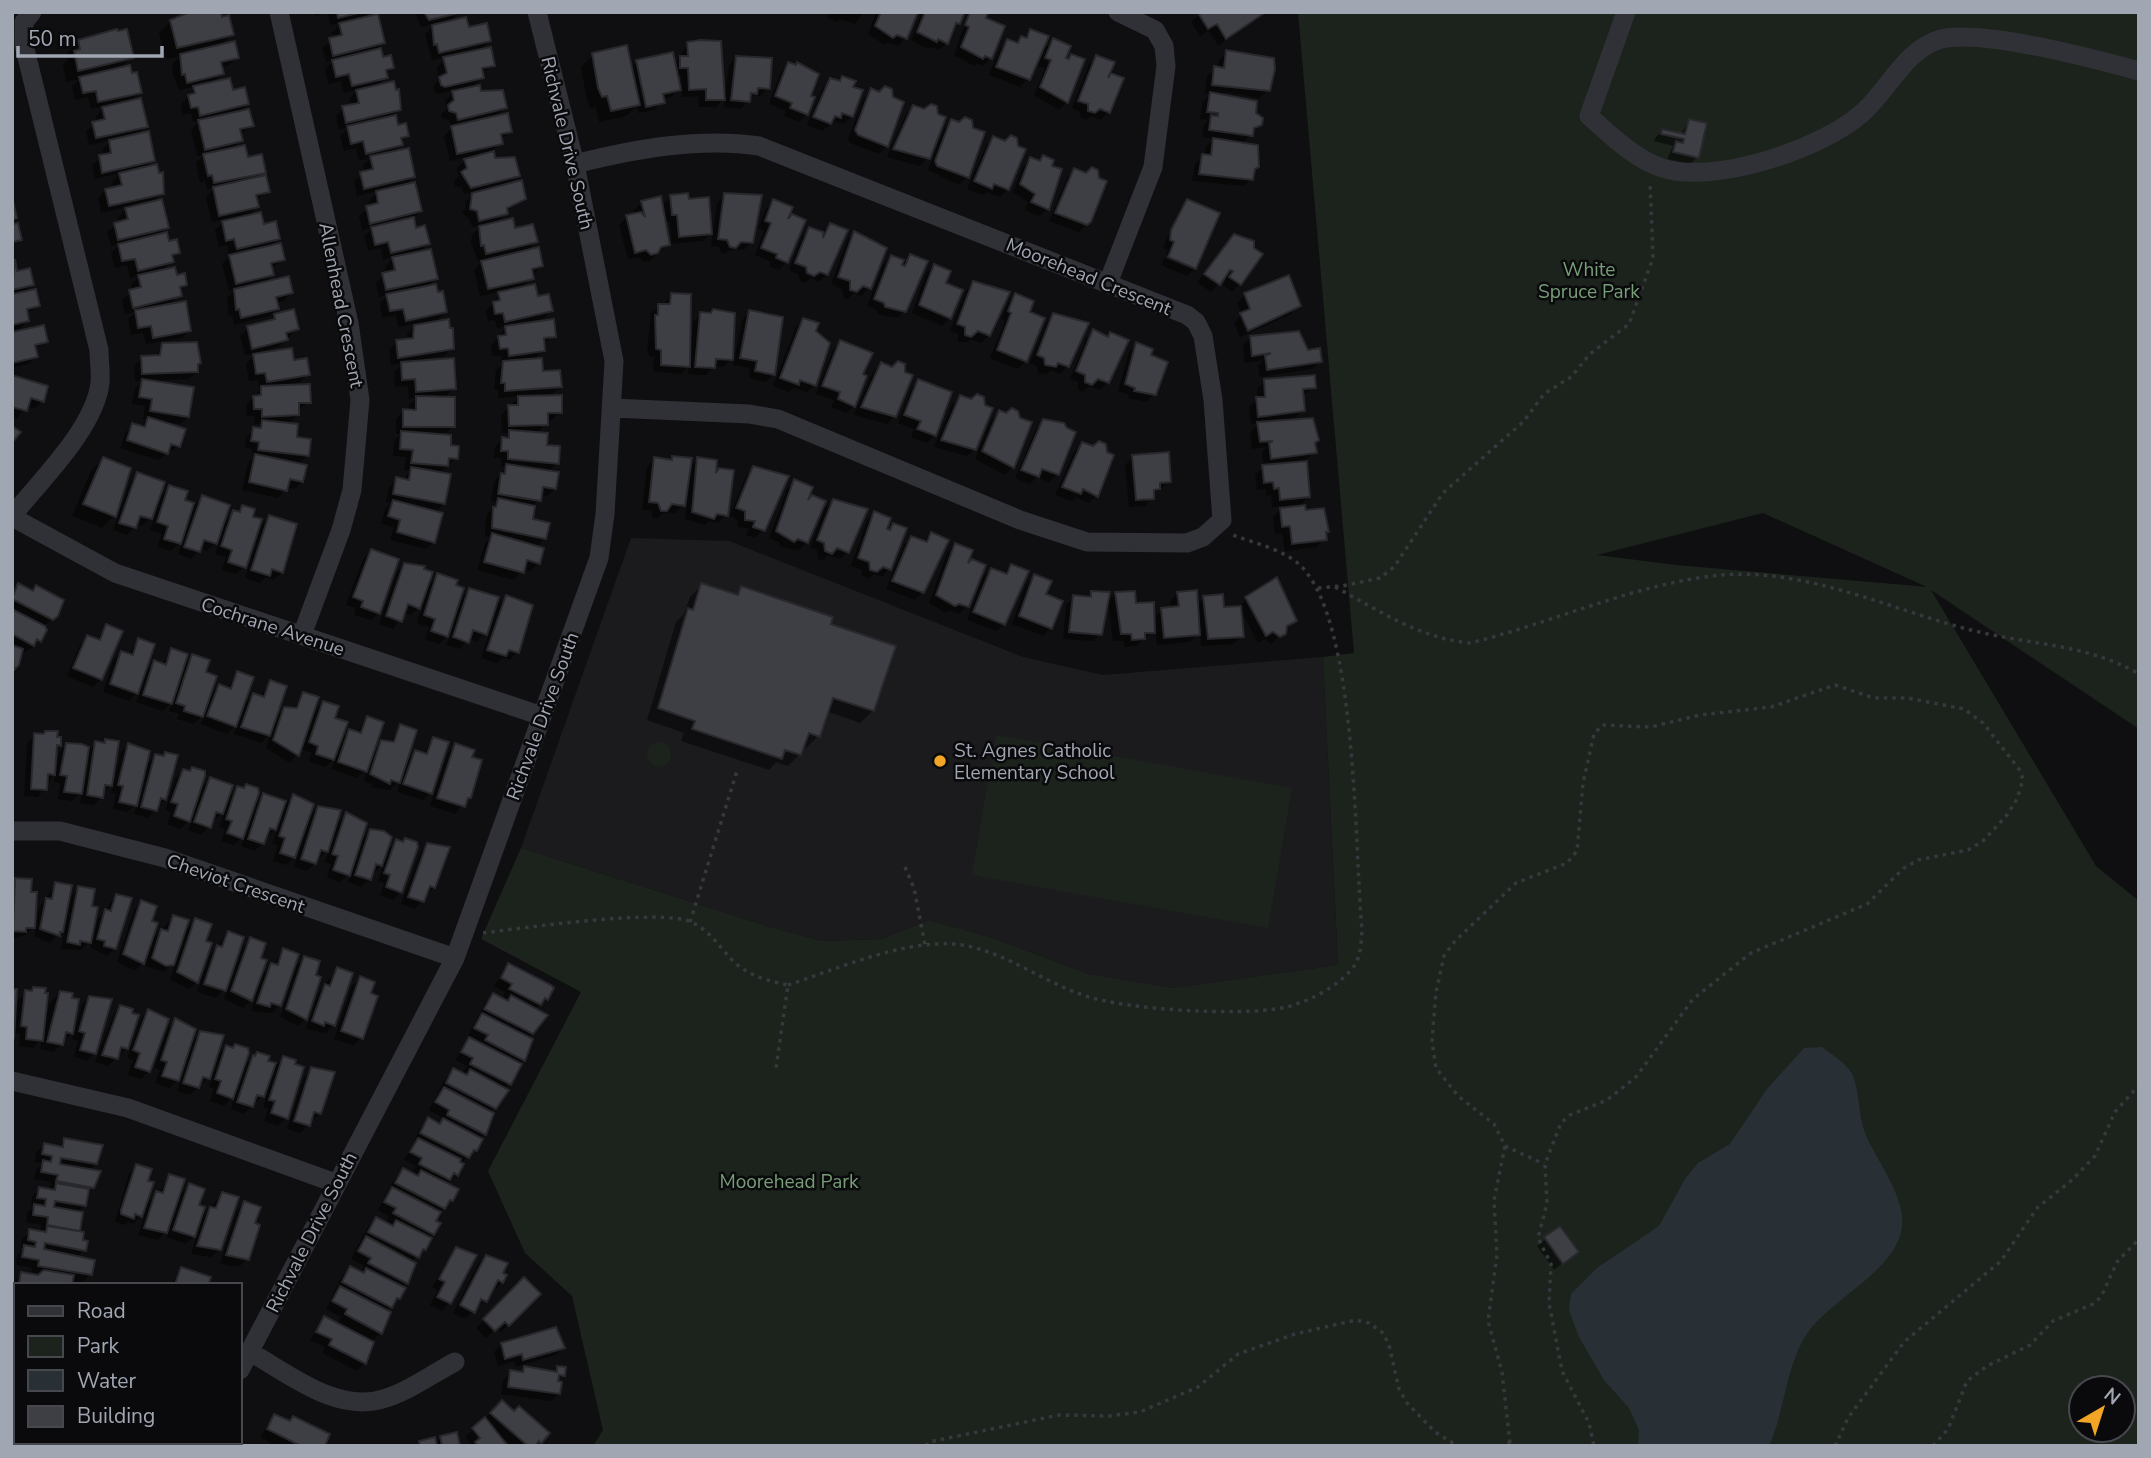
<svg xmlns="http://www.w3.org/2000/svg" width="2151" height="1458" viewBox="0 0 2151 1458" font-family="'Nunito Sans',sans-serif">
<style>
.built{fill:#1b1b1e}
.green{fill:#1c231c;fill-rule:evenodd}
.water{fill:#283036}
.shadow{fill:#0007}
.building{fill:#3e3f44;stroke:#29292d;stroke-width:2}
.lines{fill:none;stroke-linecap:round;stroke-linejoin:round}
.path{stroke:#36383d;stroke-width:3.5;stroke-dasharray:3.5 5;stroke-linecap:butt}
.minor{stroke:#303136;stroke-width:19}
.poi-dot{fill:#f3a625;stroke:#0a0a0c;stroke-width:2.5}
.labels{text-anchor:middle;stroke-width:5;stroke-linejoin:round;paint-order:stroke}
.street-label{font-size:19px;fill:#a0a6b2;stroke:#0a0a0c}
.park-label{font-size:19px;fill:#779e78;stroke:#0a0a0c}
.poi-label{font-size:19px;fill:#a0a6b2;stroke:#0a0a0c;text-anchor:start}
</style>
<rect width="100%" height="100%" fill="#0f0f11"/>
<path class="built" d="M631,538l98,3 294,116 80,18 220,-18 15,308 -165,23 -84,-14 -96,-36 -64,-18 -47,19 -60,2 -52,-14 -249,-79z"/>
<path class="green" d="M1298,12h841v717l-208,-139 165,276 43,35v545h-1546l10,-16 -31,-134 -47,-43 -37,-82 93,-179 -100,-53 40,-91 249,79 52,14 60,-2 47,-19 64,18 96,36 84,14 165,-23 -15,-308 31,-4zM1763,513l164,74h1l-252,-22 -79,-10zM2081,1388h42v42h-42z
M996,735l296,53 -24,140 -296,-53z
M647 754a12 12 0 1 1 24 0a12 12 0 1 1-24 0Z"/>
<path class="water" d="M1822,1047c10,8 26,17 31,29 7,18 5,39 12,57 11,26 30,49 36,77 12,55 -69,85 -95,125 -21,34 -21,76 -37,111h-131l1,-16 -10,-22 -25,-28 -25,-43 -10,-27 2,-16 26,-26 62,-42 26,-47 13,-16 32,-19 37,-55 37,-41z"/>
<path class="shadow" d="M315,12h56l-7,7 19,24 -9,9 18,16 -16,19 23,22 -9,9 17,17 -14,18 20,24 -9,10 16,24 -7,8 2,11 13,13 -10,11 18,24 -10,10 19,24 -11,12 18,24 -8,8 -20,3 30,29 -10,10 9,28 -10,10 13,22 -17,15 5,30 -9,10 -1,29 -8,7 -36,-9 4,-13 -13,-3 4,-15 7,-6 -6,-1 3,-15 8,-8 6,2 7,-10 -6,-1 2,-13 -13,-1 1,-15 7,-7h-5v-15l8,-8h5v-6l8,-7 -8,1 -1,-13 -13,1 -1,-15 9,-9 -12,2 -2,-15 7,-8 11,-2v-6l11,-11 -20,4 -2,-12 -14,3 -2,-15 8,-8 -9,2 -3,-14 10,-9 -1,-7 10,-10 -12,3 -2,-12 -13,3 -4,-15 9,-8 -11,2 -3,-14 11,-9 -1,-6 9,-10 -21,5 -3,-15 11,-8 -2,-8 8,-7 -12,3 -3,-13 -12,3 -4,-15 8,-8 -9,2 -3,-14 7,-8 8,-2 -2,-7 10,-10 -15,4 -3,-12 -13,3 -3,-15 9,-9 -8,2 -4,-14 12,-9 -2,-6 11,-11 -13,3 -2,-12 -13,3z
M415,12h45l-10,10 40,19 -11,10 14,14 -12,9 1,4 -11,10 34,20 -11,10 16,13 -18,20 2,9 24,15 -11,11 17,13 -18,12 -10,13 40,18 -11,10 16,14 -20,23 30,22 -8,8 -11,2 22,15 -11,8v6l-10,11 8,12 19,14 -11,10 11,15 -8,8h-6l-9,14 20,29 -9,9 7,17 -8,7 -7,-1 -6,11 -3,15 14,17 -9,9 2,16 -7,8 -8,-2 -9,11 -37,-10 8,-27 6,-6 -6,-1 1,-19 10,-15 -5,-1 3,-19 12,-15h-5v-9h-7l1,-11 14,-14h-7l-1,-18 19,-19 -22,2v-8h-4l2,-20 6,-5 -1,-10 -8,1 -2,-10 16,-20 -10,2 -2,-8 -7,1 -2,-10 16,-20 -22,5 -6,-26 11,-11 -7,2 -7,-19 1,-7 10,-10 -10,2 -3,-8 -7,-6 4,-5 -1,-6 11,-11 -12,3 -2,-6 -7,-2 -1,-5 5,-5 -2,-8 12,-11 -19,4 -6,-25 7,-7 -2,-9 -7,-2 -1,-4 6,-5 -2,-8 11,-11 -19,4 -4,-7 6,-7 -2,-13 10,-10 -15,3 -7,-26 12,-11 -16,4z
M829,12h35l-9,12 -15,-5 -3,3 -10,-4z
M876,12h40l-11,26 -7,8 -10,-4 -3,3 -17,-11z
M922,12h40l-15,31 -8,7 -9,-3 -2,2 -17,-9z
M969,12h14l7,46 -7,8 -6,-3 -3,3 -20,-11z
M1202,12h62l1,2 -47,32 -9,-16 -9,6 -9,-14z
M171,21l61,14 -12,11 17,12 -8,7 -8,2 1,7 -10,9 36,21 -10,9 14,13 -12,8 1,6 -9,9 32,23 -8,7 12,12 -12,9 1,7 -10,10 31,21 -8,9 13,13 -12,8 1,7 -9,9 28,9 -7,8 -8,2 1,6 -8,7 -35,9 -2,-10 -3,1 -2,-18 9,-9 -7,2 -7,-27 7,-7 -2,-12 -8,2 -4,-17 11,-11 -14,3 -6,-25 8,-9 -7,2 -2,-9 -5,2 -4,-20 8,-8 -7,1 -6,-26 9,-9 -7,1 -2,-9 -8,2 -2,-10 15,-19 -17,4 -7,-18 1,-9 8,-7 -15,3 -7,-26z
M1031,31l15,6 -18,42 -8,8 -31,-12 11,-26 7,-8 8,3z
M79,41l53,16 -13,12 21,24 -10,9 16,24 -10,10 18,24 -9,9 17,24 -11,11 16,24 -8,7 19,17 -16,20 23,13 -15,20 20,25 -8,8 -36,6 -3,-11 -12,2 -3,-16 8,-7 -11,2 -3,-14 11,-9 -2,-6 10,-10 -11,3 -3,-13 -12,3 -4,-15 9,-9 -9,2 -4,-14 12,-9 -1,-6 10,-10 -27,6 -3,-15 8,-8 8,-1 -2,-7 9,-9 -26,6 -3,-14 11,-9 -1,-6 10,-10 -23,5 -3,-14 11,-9 -1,-6 10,-10 -15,3 -3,-12 -13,3 -3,-14 8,-7 -14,3 -3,-17 5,-6 -1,-6z
M1053,41l11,18 3,1 5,-4 11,4 -16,42 -8,8 -25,-15 11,-27 -7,-2 7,-18z
M688,44l36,53 5,-32 8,-8 31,31 -8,8 -7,-1 -12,14 -17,-2 1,-10 -9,10h-17l-1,-11 -16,1 -1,-22h-5l3,14 -8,8 -9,2 -7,11 -17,3 -1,-7 -11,10 -27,6 -3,-15 -6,1 -3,-8 -6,-33 12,-12 37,13 7,-6 37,3z
M1227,52l41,38 -8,8 -35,-6 -4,4 33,18 6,10 -18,20 11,26 -2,9 -7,7 -52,-5 3,-17 10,-8 1,-9 8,-8 -12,-2 2,-12 4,-5 -8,-1 3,-17 8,-8 -6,-1 2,-17 11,-8 1,-8z
M1097,57l11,17 14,5 -14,33 -7,8 -10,-4 -5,4 -5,-2 -1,-6 -8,-4 17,-44z
M788,65l19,49 -8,8 -15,-6 2,-5 -17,-7 12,-32z
M843,78l8,10 1,28 -8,8 -9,-3 -13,10 -15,-6 16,-37 8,-8 7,3z
M872,90l8,4 7,52 -8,8 -29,-11 -2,-4 16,-41z
M913,107l15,51 -8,8 -33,-9 19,-43z
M952,121l15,56 -8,8 -31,-15 16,-41z
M1689,121l8,36 -7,7 -23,-5 6,-13 -19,-5 1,-3 7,-7 18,4z
M994,138l14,51 -8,8 -13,-5 -4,3 -16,-6 19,-43z
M1043,157l4,52 -7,7 -15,-6 3,-8 -15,-10 10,-25 8,-8 7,3z
M1074,170l12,5 4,47 -12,10 -29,-11 18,-43z
M725,195l26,47 -7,8 -10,-1 -12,5 -3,-7 -8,-1 6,-43z
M671,197l16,4 24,32 -8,8 -31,3 -2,-22h-6l4,22 -19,17 -6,1 -5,-5 -10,2 -9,-34 8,-8 8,-2 -1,-5 8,-8 19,4z
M774,201l9,24 4,37 -8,8 -10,-4 2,-4 -16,-7 9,-24 -6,-3 8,-19z
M1188,201l6,67 -1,1v-3l-27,-11 2,-5 -5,-2 17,-40z
M830,225l-3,49 -8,8 -8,-4 -6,5 -5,-2 -2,-7 -9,-4 13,-33 8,-8 12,3z
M855,233l14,55 -8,8 -7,-3 -7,6 -4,-2 -1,-8 -11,-5 16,-44z
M1234,236l18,13 -12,35 -8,8 -9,-7 3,-5 -3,-2 -12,14 -14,-10z
M911,256l-6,55 -8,7 -20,-4v-4l-10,-4 16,-41 8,-8 14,5z
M1164,258l29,12 -6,6 -26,-11z
M13,261l3,12 16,12 -9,9 15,12 -12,8 1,7 -7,8 -8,1z
M934,266l10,18 6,34 -8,8 -30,-13 14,-40z
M1288,278l11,28 -8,8 -51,23 -6,-14 8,-9 -5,-11 8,-8z
M974,283l15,52 -8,8 -10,-4 -4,3h-9v-8l-8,-3 16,-40z
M671,295l18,42h3l1,-15 8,-8 30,45 -8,8 -9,-1 -8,9 -18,-1 1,-9 -8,9 -28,-3 1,-14 -5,-1 -2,-7 4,-36 12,-7z
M1015,295l13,18 -2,48 -8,8 -28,-11 15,-37 -4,-2 7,-16z
M750,312l23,62 -7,8 -17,-4 1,-10 -17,-3 9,-45z
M1054,315l14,51 -8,8 -10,-4 -3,4 -9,-1 -1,-7 -7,-3 16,-40z
M275,316l22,13 -19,18 -19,5v3l34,7 15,12 -8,8 -17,3 26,17 -11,8v5l-10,9 19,32 -9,9 4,17 -8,7 -8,-1 -8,10 -36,-8 6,-27 6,-5 -2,-9 -7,-1 1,-11 15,-13h-6l-1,-8h-7l-1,-11 14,-15 -2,-10 -9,1 -3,-17 11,-11 -12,2 -5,-19 8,-8 20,-5z
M804,320l10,12v53l-7,7 -14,-4 -4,4 -16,-6 23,-59z
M1094,332l13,6 4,-4 -3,48 -8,8 -11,-4 -6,6 -5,-2v-8l-8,-3 16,-40z
M12,334l34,7 -12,9 2,7 -8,7 -16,4z
M1250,338l70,23 -8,8 -52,8 -2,-11 6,-6 -19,3 -2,-17z
M840,342l20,33 -6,31 -8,7 -15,-6 3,-7 -18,-6 17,-44z
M1137,344l12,12 5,38 -8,8 -18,-4 1,-3 -11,-4 11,-39z
M163,345l34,27 -8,7 -36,2 35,36 -8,7 -15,-2 19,8 -6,16 -20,14 -38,-12 5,-15 8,-8 8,1 7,-7h-5l2,-13 -13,-2 3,-15 7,-8h-7l-1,-15 8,-8 12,-1z
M881,364l14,52 -8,8 -33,-9 19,-43z
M12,376l30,25 -8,8 -8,-3 -9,12 -5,-2z
M919,381l30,12 -15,43 -7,7 -16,-6 3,-8 -16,-6 13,-34z
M1265,381l49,6 -12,9 1,14 -11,11 21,23 2,8 -10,8 4,37 -11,10 29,24 -10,16 -32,4 -3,-18 -7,1 -2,-17 11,-11 -12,1 -1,-12 -5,1v-7l-9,1 -2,-15 9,-8 -2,-14 5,-6 -15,2 -2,-17 10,-9 -9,1 -2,-17 9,-8 -1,-10z
M960,397l15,52 -8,7 -33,-9 18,-42z
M999,412l14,55 -8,8 -30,-16 16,-39z
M1043,421l30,12 -16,41 -8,8 -12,-5 -7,7 -15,-6 21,-49z
M1082,444l11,4 3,48 -7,7 -13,-6 -4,4 -17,-6 19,-43z
M1133,457l36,25 -17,13 -7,11 -16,1 -4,-42z
M103,459l11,57 -12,12 -30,-12 19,-45z
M655,459l35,1 -1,8 9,-9 16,16 12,40 -8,8 -10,-2 -3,4 -20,-6 3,-25 -3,-1 -2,12 -8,8 -11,-1 -6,6h-5l-2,-8h-9l5,-43z
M753,468l10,62 -8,8 -9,-3 3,-7 -11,-1 -1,-8 -7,-3 16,-40z
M137,474l20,26 12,-13 21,23 13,-13 19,27 21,-17 1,60 -8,7 -14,-4 4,-13 -11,-3 5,-16 -13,13 -7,-3 -9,11 -13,-5 5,-15 -12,12 -14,-4 5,-13 -12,-4 6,-17 -14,13 -6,-2 -9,11 -14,-5 17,-48z
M795,481l12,61 -8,8 -19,-3 -1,-5 -10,-4 18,-49z
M833,501l15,51 -8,7 -12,-4 -6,6 -4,-2 -1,-9 -7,-2 15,-40z
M874,513l9,22 11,-10 -5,44 -7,8 -8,-3 -6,5 -7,-5 2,-4 -12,-4 16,-45z
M270,517l12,55 -8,8 -8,-3 -6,6 -15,-5 17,-54z
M931,534l-8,58 -8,8 -29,-11 18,-44 7,-7 12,4z
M955,545l12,61 -8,8 -9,-4 -4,3 -17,-10 18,-50z
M371,551l7,62 -7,7 -17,-5 2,-7 -10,-3 17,-46z
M404,565l22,22 12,-12 20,26 12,-11 15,44 -8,7 -8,-2 -9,10 -14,-4 5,-13 -12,12 -14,-5 4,-12 -12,-4 6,-20 -12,12 -8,-2 -10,16 -14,-5 18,-52z
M1011,566l-7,58 -8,7 -29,-11 16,-43 8,-7 12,4z
M1034,576l16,52 -7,8 -31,-12 14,-40z
M18,585l13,7 5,-5 21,28 -14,12 -3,13 -8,8 -7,4 -4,-2 -3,14 -6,6v-79z
M702,585l32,11 8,-8 87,38 65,21 -21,64 -13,12 -34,-12 -8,25 -12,12 -4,-1 -2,7 -12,12 -12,-4 -7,8 -88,-29 3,-8 -37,-13 29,-98 8,-8 6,-17z
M1092,593l8,41 -7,7 -30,-2 3,-34 8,-8 12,1z
M1178,593l18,12 8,-7 18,11 18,-2 6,-9 49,22 -24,24 -6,-5 -7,4 -18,-35 2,28 -8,8 -33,2 -1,-14 -10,10 -33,3 -2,-15 -19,16 -12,1v-6h-11l-5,-40 8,-7 36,25 10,-9 9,-1 -1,-8z
M506,597l11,55 -7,8 -7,-2 -6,5 -16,-5 17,-53z
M107,626l-7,53 -7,8 -26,-11 13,-31 8,-8 8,4z
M139,640l4,34 12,-12 7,3 10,-15 11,16 10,-10 11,17 4,24 11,-11 8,3 10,-16 5,33 11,-11 7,2 10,-15 4,38 10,-11 9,1 10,-16 9,20 11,-11 10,16 6,22 11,-10 7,2 10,-15 4,35 11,-11 8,1 11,-17 4,37 10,-11 8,2 10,-15 -3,54 -7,7 -26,-8 4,-13 -11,11 -19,-3 1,-3 -8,-3 4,-14 -11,11 -26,-9 5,-12 -11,10 -16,-6 3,-8 -12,-4 -10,14 -24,-15 5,-16 -10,11 -27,-9 5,-12 -12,12 -26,-10 4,-11 -11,11 -17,-5 2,-5 -10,-3 4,-10 -11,10 -26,-9 5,-13 -12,12 -26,-9 10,-31 8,-8 7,2z
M35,735l24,10 -4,4 -1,14 3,1 2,-11 7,-8h16l7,5 7,-7 7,1 3,-3 5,43 -17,21 -14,-2 2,-11 -10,9 -14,-2 2,-16 -6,-1 1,-9 -17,24 -14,-1 3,-53z
M128,745l16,22 12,-11 6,2 4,-4 -1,45 -17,19 -14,-4 4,-12 -11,10 -14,-3 3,-15 -5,-1 10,-41z
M455,745l15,13 -1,39 -14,17 -25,-8 18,-53z
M183,771l9,37 3,1 8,-23 8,-7 15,21 12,-12 5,1 3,-3 7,20 11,-11 17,13 13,-12 13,23 11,-11 16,18 13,-12 9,3 3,25 11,-11 14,23 13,-13 5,2 3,-3 -5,52 -7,8 -13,-5 4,-12 -6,-2 7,-20 -24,26 -13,-5 4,-11 -12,11 -13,-4 4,-14 -6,-2 5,-15 -23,24 -13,-4 5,-15 -13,13 -13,-4 5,-15 -6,-3 7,-18 -24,26 -14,-5 5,-13 -12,12 -13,-4 4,-12 -6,-2 6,-18 -24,26 -13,-5 4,-13 -12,12 -13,-5 4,-12 -6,-2 11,-32z
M427,845l7,42 -19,22 -14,-5 19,-51z
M15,880l18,43h3l3,-15 17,-24 12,15 11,-11 11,19v31l2,1 -11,11 -20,-1 4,-21 -15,15 -16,-7 2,-11 -11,10 -13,4v-56z
M116,896l-1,52 -8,8 -17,-9 8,-28z
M141,902l9,20 -1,21 25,-26 8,17 14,-14 8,22 -7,40 -8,7 -19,-9 7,-21 -13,13 -19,-6 3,-8 -13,13 -18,-9 17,-52z
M228,933l2,41 3,1 10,-28 7,-8 9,20v19l14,-13 11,-15 -5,55 -7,8 -21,-2 5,-16 -13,13 -19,-9 5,-14 -13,13 -19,-6 13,-37z
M305,958l2,59 -9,9 -18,-9 17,-52z
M509,965l38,34 -13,10 -2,24 -5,5 -4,22 -19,29 -2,11 -13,13 3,1 -8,20 -23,30 -4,11 -8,7 -7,-3 -1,3 10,18 -12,12 -6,22 -21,28 -13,36 -13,13 -5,22 -10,9 -6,21 -8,8 -35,-18 3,-6 -15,-7 15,-22 12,7 4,-8 -15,-8 16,-33 8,-8 11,6 3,-8 -13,-7 17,-32 8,-8 9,4 4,-7 -11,-6 17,-32 8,-8 8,4 5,-8 -12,-6 12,-18 -2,-1 7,-14 7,-8 11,6 4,-7 -14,-8 17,-32 8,-8 8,5 5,-9 -12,-6 16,-22 -3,-2 17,-33 8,-8 9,5 3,-8 -11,-6z
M337,969l-4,56 -7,8 -20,-4 12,-35z
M360,978l1,60 -8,7 -19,-6 18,-53z
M33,988l14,26 2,-10 11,-11 12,39 -18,20 -14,-3 2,-10 -9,9 -14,-2 1,-12 -7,-1 1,-30z
M90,997l5,56 -8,8 -13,-4 4,-16 -6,-2 10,-34z
M121,1007l6,41 -19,18 -13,-4 18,-47z
M148,1011l1,60 -8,8 -13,-4 5,-15 -6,-2 14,-39z
M176,1020l9,3 4,22 12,-12 13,26 12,-12 15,22 12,-12 13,5 5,8 13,-12 2,60 -8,8 -14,-5 4,-12 -5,-2 5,-16 -24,23 -13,-5 5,-16 -12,13 -14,-5 4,-12 -5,-2 4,-14 -23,22 -13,-4 5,-15 -13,12 -14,-5 5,-13 -6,-2 14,-40z
M312,1069l8,44 -20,20 -13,-4 17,-52z
M65,1140l31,23 -7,7 10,2 -1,8 -11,13 -3,12 -7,8h4l-3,20 6,17 -8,8 14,17 -7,7 -67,3v6h-3l1,-9 8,-8h9l1,-6 -16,-3 1,-10 7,-7h-3l1,-9 8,-8 10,2 1,-8 -15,-3 1,-9 8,-7 -4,-1 1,-9 8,-7 9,1 2,-8 -17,-3 2,-9 7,-7 -8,-1 1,-9 8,-8 13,3z
M137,1166l9,16 -1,23 14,-12 10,-17 8,22 12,-13 10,35 23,-26 -3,56 -8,7 -20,-3 7,-22 -12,12 -19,-7 3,-9 -12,12 -20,-5 8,-24 -13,13 -5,-2 -3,3 -10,-3 14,-48z
M244,1203l9,21 -6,35 -7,7h-11l-9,-3 17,-52z
M1560,1228l11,28 -17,14 -17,-24z
M456,1249l19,6 -26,48 -7,8 -12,-6 8,-15 -6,-3z
M486,1257l14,16 2,9 -37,37 -12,-6 25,-49z
M181,1269l27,16h-37z
M524,1280l15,14 -38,38 -5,-4 -10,10 -10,-10z
M16,1296v13l-4,-1z
M12,1322l4,1v36h-4z
M502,1344l61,4 -8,7 -39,12 -2,-6 -16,5 -4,-14z
M12,1367h4v75l31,1 -3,3h-32z
M525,1368l28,5 5,-5 5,7 -8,7 4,11 -8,8 -50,-7 2,-14 8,-8 8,1z
M494,1410l20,3 34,21 -11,12h-25l-11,-10 5,10h-34l-7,-9z
M275,1416l47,30h-46l-16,-9z
M441,1438l17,8h-42l4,-4 15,1z
M99,1442h50l-3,4h-49z"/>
<path class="building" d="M190,12h31l1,5 7,-2 5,20 -57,13 -7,-28z
M337,12h25l-24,6z
M424,12h39l-34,8z
M881,12h37l-11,27 -10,-4 -4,3 -18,-12z
M925,12h40l-5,12 -4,-1 -8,21 -10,-5 -1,3 -20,-10z
M970,12h18l-2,6 19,8 -13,33 -7,-3 -2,3 -22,-12 8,-20 -4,-2z
M1266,12l-40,27 -9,-15 -9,5 -10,-16z
M378,14l7,29 -52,13 -4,-18 13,-3 -3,-12z
M466,17l3,10 18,-4 4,18 -52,12 -2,-9 -3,1 -2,-20z
M117,29l1,2 9,-2 7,29 -56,13 -4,-20 6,-2 -2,-9z
M1030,29l19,7 -19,44 -34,-13 11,-28 11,4 3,-7 6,2z
M1053,38l18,8 -5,12 3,1 2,-5 14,5 -17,44 -28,-16 11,-27 -6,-2z
M700,40l21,1 4,59h-19v-11l-17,1 -1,-22h-8v-12h8l-1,-14z
M235,41l4,17 -18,4 3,12 -37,9 -2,-9 -3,1 -2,-21z
M627,45l13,60 -29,6 -4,-15 -5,1 -4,-9 -6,-35z
M491,47l4,19 -13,2 2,10 -39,9 -4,-2 -2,-8 8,-4 -4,-16z
M381,48l2,9 8,-2 3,13 -8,2 2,8 -36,8 -3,-12 -13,3 -4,-17z
M1226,50l48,8 1,11 -5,22 -58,-6 2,-19 10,2z
M673,52l8,38 -18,4 2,9 -19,4 -10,-47z
M1096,55l19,7 -7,16 3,-5 13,5 -14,35 -10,-4 -5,4 -7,-2v-7l-10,-3z
M736,56l36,2 -2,31 -12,-1 -1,6 -6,-1 -1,9 -19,-2z
M788,62l8,3 1,-3 22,12 -8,22 4,1 -7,18 -18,-7 2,-5 -17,-7z
M130,65l2,8 5,-1 5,21 -44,9 -2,-11 -13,2 -4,-16z
M842,76l14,5 -3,6 10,3 -10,27 -11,-4 -1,5 -6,-2 -4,8 -18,-7 17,-39 10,3z
M230,78l3,12 12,-3 4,17 -49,12 -2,-9 -7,1 -3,-13 7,-2 -2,-7z
M394,81l2,9 3,-1 2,21 -55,13 -4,-17 17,-3 -3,-13z
M480,85l1,6 22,-1 4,18 -49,12 -2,-7 -7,-2 -1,-6 6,-5 -2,-9z
M885,86l7,3 1,8 11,5 -16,45 -30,-12 -3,-5 16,-42 8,4z
M1210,92l47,9 -1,12 7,5 -1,7 -8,3 -1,8 -44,-6 2,-15 7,1v-3l-11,-1z
M141,98l7,29 -52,11 -4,-16 13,-3 -3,-12z
M931,104l6,2 1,8 8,3 -16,42 -37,-10 20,-44 11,4z
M249,109l5,17 -14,3 3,12 -38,9 -7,-30z
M508,113l4,19 -11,2 2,10 -46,10 -6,-28z
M396,115l2,10 8,-2 3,13 -8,2 2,7 -37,9 -3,-13 -12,3 -4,-18z
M965,117l7,3 1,8 12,4 -16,46 -32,-12 -2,-5 16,-42 8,3z
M1689,119l18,4 -8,35 -26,-6 3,-11 7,2 1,-4 -23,-5 1,-5 23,5z
M149,131l6,30 -53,12 -3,-18 12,-2 -2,-13z
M1011,135l6,3 1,8 8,3 -17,41 -15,-6 -2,5 -18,-8 19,-45 12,5z
M1213,138l45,7 1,22 -4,2 -2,11 -54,-6 3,-20 9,1z
M245,145l3,12 14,-3 4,19 -52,10 -2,-8 -4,1 -5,-22z
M409,148l6,29 -51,12 -4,-17 13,-3 -3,-13z
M494,151l1,7 20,-1 5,19 -49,12 -10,-16 6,-4 -3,-9z
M1043,155l11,5 -2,6 10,3 -13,41 -18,-8 4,-8 -15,-10 10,-27 10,4z
M157,164l2,9 4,-1 1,22 -55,12 -4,-17 17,-4 -3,-12z
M1092,167l6,3 1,8 8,3 -16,41 -4,3 -32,-12 19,-45 12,5z
M266,175l4,17 -14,3 3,12 -40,9 -6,-29z
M522,180l4,19 -19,9 1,6 -29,7 -2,-10 -7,-2 2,-16z
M415,182l7,29 -52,13 -4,-18 12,-3 -2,-12z
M688,193l1,6 20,-2 3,37 -33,3 -2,-22h-5l-2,-20z
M724,193l38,2 -9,48 -12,-1 -5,6 -6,-1 -3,-7 -9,-1z
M661,196l9,49 -9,2 -3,6 -7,2 -5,-5 -11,3 -9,-38 15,-3 4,5 -4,-16z
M162,199l7,29 -51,12 -4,-17 14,-4 -3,-11z
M773,199l20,8 -5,12 4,-5 14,6 -18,43 -12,-5 1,-4 -16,-6 10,-25 -6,-2z
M1187,199l33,14 -24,56 -28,-12 6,-15 -4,-2 1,-10z
M13,201l4,17 -5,2v-18z
M261,212l3,12 12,-3 4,18 -43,10 -3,-10 -8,2 -4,-20z
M414,217l2,11 9,-3 5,19 -39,9 -3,-11 -13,3 -4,-18z
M513,218l2,10 18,-4 5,18 -52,12 -2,-9 -3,1 -2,-20z
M18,223l4,17 -10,2v-18z
M830,223l18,7 -20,45 -8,-3 -6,4 -7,-3 -1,-6 -11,-4 14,-36 14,5v6z
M854,231l33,17 -16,41 -8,-3 -6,6 -7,-2v-9l-12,-4z
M167,232l2,9 8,-2 3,14 -8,2 2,7 -36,9 -3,-12 -13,2 -4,-17z
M1234,234l20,7v7l9,6 -22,31 -12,-8 4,-6 -3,-1 -10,15 -16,-11z
M281,243l4,17 -14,3 3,12 -38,9 -7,-29z
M539,247l4,19 -11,3 2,10 -46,10 -7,-28z
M431,249l7,30 -52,11 -4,-17 13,-3 -3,-13z
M910,254l18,7 -22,51 -21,-5 -1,-4 -10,-4 17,-44 13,5 -2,5 3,1z
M15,259l2,12 13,-3 4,17 -22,5z
M934,264l17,7 -5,12 17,7 -12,29 -32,-14z
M175,267l2,8 8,-2 2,12 -7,2 2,9 -49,12 -4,-18 12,-3 -3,-12z
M1289,275l12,31 -53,25 -8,-18 10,-4 -6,-16z
M289,276l4,17 -17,4 3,12 -38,9 -2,-9 -3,1 -2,-21z
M973,281l37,11 -20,44 -12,-5 -7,6 -6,-2v-8l-8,-3z
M436,284l2,8 5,-1 4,21 -41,9 -3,-12 -13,2 -4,-17z
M535,284l3,12 11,-2 4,17 -48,11 -2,-9 -8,1 -2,-12 7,-2 -2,-8z
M36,289l4,17 -13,3 2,12 -17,4v-31z
M671,293l20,1 -1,73 -29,-2v-15l-5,-1 -1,-34h3v-11h12z
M1015,293l19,8 -4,11 15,6 -18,44 -30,-12 14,-37 -3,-2z
M186,301l5,30 -38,7 -2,-12 -13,2 -3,-18z
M294,309l5,20 -13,4 2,7 -36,9 -5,-23 28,-7 -1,-5z
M713,309l22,4 -2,47 -17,-1 -1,9 -20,-1 5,-55 11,1z
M749,310l34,7 -8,58 -20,-4 2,-10 -17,-3z
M1053,313l36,10 -20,44 -11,-4 -2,4 -11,-2 -1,-7 -7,-3z
M803,318l16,5 -3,8 14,12 -14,43 -16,-6 -1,5 -19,-7z
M449,319l1,9h3l1,21 -56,9 -2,-18 17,-2 1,-13z
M554,319l2,18 -12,1 1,13 -36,5 -1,-8 -8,1 -2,-13 8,-1 -1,-9z
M44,325l4,17 -13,3 3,12 -26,6v-31z
M1093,329l15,8 2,-5 19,8 -20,43 -11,-4 -6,6 -7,-3v-7l-9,-4z
M1299,331l9,19 12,-2 2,14 -55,8 -2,-14 6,-3 -19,3 -2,-20z
M840,340l33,13 -10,21 4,2 -12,31 -17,-8 2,-7 -18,-6z
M1136,342l17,7 -2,6 17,7 -12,33 -22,-4 1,-3 -10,-4z
M162,343l35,-1 4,21 -3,1v8l-56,2 -1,-18 19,-1z
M292,348l2,12 13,-2 3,17 -43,7 -2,-9 -9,1 -3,-20z
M454,358l2,31 -40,3 -1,-13 -13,1 -1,-18z
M542,358l1,13 17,-1 2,17 -57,4v-8h-4l2,-22z
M898,361l7,3v8l8,3 -17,42 -35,-10 20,-45 11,5z
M12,375l36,11 -4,16 -13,-4 -4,13 -15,-4z
M1315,375l1,13 -13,1 2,22 -47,6 -2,-20h9l-1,-18z
M142,379l52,8 -5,30 -39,-6 2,-12 -13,-2z
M918,379l34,13 -16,44 -19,-7 4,-8 -17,-6z
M310,384l1,19h-12v12l-37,2v-8h-8l-1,-13 8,-1v-9z
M977,394l7,3 1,8 8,3 -17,42 -35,-10 19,-45 11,4z
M562,395v18h-14v12l-39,1 -1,-21h10v-9z
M416,396l39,1v30h-52v-18l13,1z
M1012,408l6,3 2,7 12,4 -18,46 -32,-17 17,-41 7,3z
M148,417l38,12 -6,18 -9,-3 -3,10 -41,-14 5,-17 13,4z
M1313,418l6,22 -4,3 2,10 -46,6 -2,-16 4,-2 -13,1 -3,-20z
M1043,419l21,4 3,5 9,4 -17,43 -17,-6 -3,8 -18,-7z
M262,420l36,4 -1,13 14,2 -2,17 -51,-6 1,-8 -8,-1 2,-14 8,1z
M12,426l9,6 -9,11z
M509,430l39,3 -1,12 13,1 -1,18 -51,-5v-8h-7l1,-14 7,1z
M401,431l50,4v10l8,1 -1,13 -9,-1 -1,8 -37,-3 2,-13 -13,-1z
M1099,441l7,3 1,8 7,3 -16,42 -15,-8 -2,5 -19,-7 20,-45 11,4z
M1169,452l2,30 -11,1v6l-6,1v9l-18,1 -4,-45z
M255,454l52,11 -4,17 -13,-3 -3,12 -38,-9z
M672,456l20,2 -7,48 -13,-2 -5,7h-6l-3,-8 -9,-1 5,-45 18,3z
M103,457l28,11 -15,49 -33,-13z
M697,457l20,3 -1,13 3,-5 15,2 -6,46 -11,-2 -3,5 -22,-7z
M1307,461l3,36 -30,3 -1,-12 -5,1 -1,-7 -9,1 -2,-18z
M506,464l53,8 -3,17 -13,-2 -2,14 -43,-7 3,-21 4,1z
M753,466l36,10 -24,55 -12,-4 2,-6 -10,-1v-9l-9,-3z
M411,467l40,7 -6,30 -52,-10 3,-17 13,3z
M137,472l28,10 -13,37 -12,-3 -4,12 -17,-5z
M794,479l19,8 -5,13 4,-5 14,6 -18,42 -10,-4 -4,3 -18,-11z
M169,485l19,6 -3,9 9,3 -13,41 -17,-5 4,-13 -11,-4z
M202,495l28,10 -13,39 -13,-4 -4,12 -16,-5z
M498,498l37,8 -2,13 17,4 -4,16 -54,-11 1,-21h3z
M833,499l35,10 -19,44 -12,-5 -5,6 -7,-3 -1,-8 -7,-3z
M393,500l50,13 -8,30 -38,-11 3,-12 -12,-4z
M242,505l13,4 -2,8 9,2 -16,49 -18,-6 4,-12 -11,-4 12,-36 7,2z
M1305,505l1,5 18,-2 5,24h-3l1,8 -35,4 -2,-18 -8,1 -2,-19z
M874,511l17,7 -4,11 3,1 3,-7 14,5 -16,42 -8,-3 -6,5 -7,-2 -1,-8 -11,-4z
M269,515l28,9 -14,49 -11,-4 -2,7 -19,-6z
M931,532l18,8 -25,53 -32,-12 19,-45 16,6z
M492,533l52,15 -4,16 -13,-4 -3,13 -40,-11z
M955,543l18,7 -5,13 4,-4 14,6 -17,42 -10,-3 -4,2 -19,-11z
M371,549l28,10 -19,55 -19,-7 2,-6 -10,-4z
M404,563l21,3 -1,3 9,3 -13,37 -12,-5 -6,18 -16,-6z
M1011,564l18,7 -24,54 -32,-13 18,-44 16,6z
M437,573l21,7 -2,5 8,3 -16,49 -17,-6 4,-12 -11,-4z
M1034,574l18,7 -6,13 17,7 -11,28 -33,-13z
M1277,577l20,44 -10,5 -1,8 -6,3 -7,-5 -7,4 -21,-39z
M18,583l15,8 3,-6 28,15 -6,16 -5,4 -41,-21z
M701,583l37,12 3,-9 92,31 -2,7 65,22 -22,65 -41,-13 -13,39 -11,-4 -8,22 -16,-5 -3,9 -90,-30 3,-8 -37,-13 30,-100 5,2z
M469,588l30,9 -12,38 -14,-5 -4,13 -16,-6z
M1197,590l3,45 -36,3 -3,-30 18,-2 -2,-14z
M1091,591l19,1 -8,43 -33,-3 4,-37 18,2z
M1135,591l1,12 18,-1 1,31h-10v6l-13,1 -1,-6h-10l-6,-42z
M1223,594l1,13 17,-1 3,31 -36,2 -5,-43z
M506,595l27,10 -14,48 -10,-3 -3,6 -19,-6z
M12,609l33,17 2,4 -6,12 -4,-3 -3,7 -22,-12z
M106,624l17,7 -21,49 -29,-12 14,-33 13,5z
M138,638l17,6 -17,50 -28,-10 11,-33 12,4z
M12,645l11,4 -4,16 -5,5z
M171,648l17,6 -16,50 -29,-9 11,-35 12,5z
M192,654l18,6 -4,12 11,4 -14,41 -19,-6 1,-5 -9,-3z
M237,671l17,6 -18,50 -29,-11 12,-32 12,5z
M270,680l17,6 -17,50 -29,-9 12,-34 11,4z
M303,692l16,5 -20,59 -26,-16 11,-33 13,1z
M323,701l16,5 -4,12 13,4 -14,38 -18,-6 2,-8 -9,-4z
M367,716l17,6 -17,50 -29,-10 11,-33 12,4z
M400,724l17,6 -17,53 -9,-3 -1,4 -20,-10 11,-34 13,2z
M45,731h13l-1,6h4v9l-4,-1 -2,30 -7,-1 -1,16 -16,-1 3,-56 10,1z
M433,737l16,5 -17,52 -29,-10 12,-34 12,4z
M105,739l14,2 -7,45 -7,-1 -2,13 -16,-3 8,-54 10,2z
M66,743l16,1 7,3 -7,47 -18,-2 3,-16 -7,-1z
M128,743l22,8 -13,55 -18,-4 4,-16 -5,-1z
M455,743l20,7 -3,7 10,3 -11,38h-3l-3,9 -28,-9z
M165,752l13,3 -12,45 -5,-2 -4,13 -16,-4 14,-53 9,2z
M192,767l13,4v5l-15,46 -16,-6 4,-12 -7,-2 12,-33 7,2z
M210,777l23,8 -10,29 -7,-2 -5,16 -17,-6z
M246,784l12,4 1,5 -16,46 -16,-6 5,-12 -6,-2 11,-33 7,2z
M263,793l23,8 -10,29 -6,-2 -6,16 -16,-5z
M293,794l21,10 -19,54 -15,-5 5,-15 -6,-2z
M318,806l23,4 -13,42 -7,-2 -5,14 -15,-5z
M346,812l21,11 -17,53 -17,-6 5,-14 -6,-2z
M370,829l14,2 8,6 -10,29 -6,-2 -5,16 -16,-5z
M405,838l12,4 1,5 -16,46 -16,-6 4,-12 -6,-2 12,-34 7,3z
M427,843l23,4 -15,41 -5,-2 -6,16 -16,-5z
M15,878l17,1 -1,13h6l-2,36h-9v4l-13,-1z
M55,882l17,3 -9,47h-3v4l-20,-7 6,-31 6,1z
M78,886l17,3 -3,17 6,1 -7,36 -11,-2v4l-13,-3z
M116,894l16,4 -16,51 -12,-3 1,-5 -8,-2 8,-30 6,2z
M141,900l16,6 -5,15 6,2 -14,41 -21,-10z
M173,915l16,5 -15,45 -8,1 -14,-8 9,-29 7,2z
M195,918l17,6 -6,17 6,2 -14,40 -21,-11z
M228,931l16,6 -18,54 -22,-7 13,-39 5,2z
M250,937l16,6 -5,15 6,2 -15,41 -21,-10z
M283,948l16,6 -18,52 -10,-3 -1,4 -13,-4 14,-40 7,2z
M304,956l16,5 -4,14 5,2 -14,43 -21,-11z
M508,963l43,22 3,3 -6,12 -3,-2 -4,7 -32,-16 3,-5 -11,-6z
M337,967l16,6 -18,53 -10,-4 -1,4 -12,-5 13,-37 5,2z
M360,976l15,6 -4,11 7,3 -15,43 -22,-8z
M33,987l13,1 -1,5h3l-5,48 -17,-2 1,-12 -6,-1 4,-36 7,1z
M12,989h5l-3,49 -2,-1z
M60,991l13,2 -1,5 7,1 -6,35 -7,-2 -3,13 -16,-3z
M493,993l15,8 3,-6 37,20 -15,19 -49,-25z
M89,996l23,3 -16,55 -16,-4 5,-17 -6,-2z
M120,1005l13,4 -1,4 7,2 -11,34 -7,-2 -3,12 -16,-4z
M148,1009l21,10 -19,53 -15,-5 5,-14 -7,-3z
M482,1013l51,26 -8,22 -40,-21 3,-5 -14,-7z
M175,1018l21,11 -17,52 -17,-5 5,-14 -6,-2z
M200,1031l24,4 -14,44 -7,-2 -4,11 -16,-5z
M469,1037l53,27 -11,21 -41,-21 3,-6 -12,-6z
M235,1044l13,4 1,5 -16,46 -16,-6 4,-12 -6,-2 11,-34 7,3z
M257,1052l13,4 -2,5 8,2 -12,34 -7,-2 -4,12 -16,-5 16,-47 2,1z
M283,1056l13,4 -1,4 9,3 -16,52 -17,-6 4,-12 -6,-1z
M311,1067l24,5 -14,42 -7,-2 -4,14 -16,-5z
M453,1068l14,7 3,-6 39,21 -13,19 -50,-26z
M444,1087l50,26 -8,22 -39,-20 2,-5 -14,-8z
M428,1117l12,7 3,-6 40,21 -6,12 -3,-1 -5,8 -49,-25z
M64,1138l39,7 -6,19 -36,-6 -1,6 41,7 -7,17 -38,-7 2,-6 -17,-3 2,-12 8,2 1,-6 -10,-2 2,-11 19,4z
M418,1138l43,21 -1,3 4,2 -6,12 -4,-3 -4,7 -31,-16 3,-6 -12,-6z
M136,1164l16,5 -4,12 6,1 -12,35 -7,-3 -1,5 -13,-5v-4z
M403,1168l15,8 3,-6 38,19 -6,12 -3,-1 -5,9 -50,-26z
M169,1174l16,5 -18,54 -23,-5 12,-37 7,2z
M56,1183l33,6 -3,17 -31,-5 -1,6 29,5 -3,19 -33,-6 1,-8 -15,-2 1,-11 11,2 1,-7 -9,-1 2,-11 16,3z
M189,1183l16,6 -6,16 6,2 -10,30 -22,-7z
M392,1187l49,25 -5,9 5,2 -7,12 -41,-22 3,-5 -12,-6z
M222,1192l17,5 -18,53 -24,-4 13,-39 6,1z
M244,1201l17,6 -6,16 5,2 -11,35 -23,-5z
M376,1217l17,9 3,-6 36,18 -6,12 -3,-1 -4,9 -51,-26z
M47,1226l37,6 -1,8 5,1 -2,10 -41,-8 -1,6 51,11 -3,15 -54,-9 1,-6 -17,-3 2,-12 11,2 1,-5 -8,-2 1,-11 17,3z
M1560,1226l19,26 -16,12 -19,-27z
M366,1236l50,27 -8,21 -40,-21 3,-5 -13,-7z
M456,1247l21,8 -26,49 -14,-7 8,-15 -6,-3z
M486,1255l22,8 -5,10 4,2 -4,8 -5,-3 -11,22 -6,-3 -6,14 -15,-8z
M350,1266l14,7 2,-5 40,20 -6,11 -3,-1 -5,10 -50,-26z
M181,1267l30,10 -2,6 4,2 -38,-1z
M44,1270l30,5 -2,10 -53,-2 2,-11 17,3z
M524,1277l17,17 -32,32 -4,-4 -10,9 -12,-12z
M340,1286l51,26 -9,22 -37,-20 2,-5 -15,-8z
M324,1316l50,26 -8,22 -37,-19 3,-6 -16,-7z
M556,1327l9,21 -42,12 -1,-6 -17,5 -4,-16z
M12,1365l4,1v35v-7h-4z
M524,1366l33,6v-6l9,1 -1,9 -6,-1 -1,6 4,1 -2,12 -52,-7 2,-17 13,2z
M502,1400l12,11 5,-5 31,27 -9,11 -2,-3 -4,5h-7l-38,-33z
M13,1403h3v19h-4z
M274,1414l16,7 3,-5 37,18 -5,12h-24l-34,-17z
M485,1417l23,29h-30l-3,-4 5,-4 -8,-10z
M12,1427h4v15h33l-1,2 -36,2z
M457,1432l3,14h-18l-2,-10z
M435,1437l2,9h-17l-1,-5z
M102,1442h32l5,2 -38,2z"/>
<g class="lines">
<path class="path" d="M1335,587c45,24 84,51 135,56 82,-20 170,-61 252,-68 87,-7 171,36 253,56 56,14 113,13 164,43
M1318,588l24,-2 38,-8 14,-11 49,-74 81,-72 20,-27 27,-17 19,-23 39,-30 24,-66 -3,-76
M905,867l9,21 11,57
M690,922l47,-151
M483,933c40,-5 178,-25 208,-11 20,9 29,26 43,40 15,14 35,19 54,23l-12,83
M788,985c49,-16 112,-44 164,-41 48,3 89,38 134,52 42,14 152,20 196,12 22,-4 54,-20 69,-38 10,-11 10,-25 11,-40 -8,-84 -4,-306 -61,-364 -16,-16 -47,-23 -68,-31
M1505,1146l39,18
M1510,1443l-8,-71 -14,-51 9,-66 -3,-55 11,-54 -11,-22 -36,-28 -22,-28 -4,-27 4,-49 8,-36 11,-15 61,-58 51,-20 10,-12 6,-68 11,-49 8,-9 49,2 49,-12 71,-8 64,-22 39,13h34l56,11 19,14 36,46 4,10 -6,20 -10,16 -24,26 -15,9 -50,10 -14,8 -37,36 -116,49 -58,46 -57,78 -29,23 -37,15 -9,8 -16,41 2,39 -9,35 13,26 -2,39 13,68 27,52 5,23
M926,1446l3,-4 130,-27 50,1 31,-4 58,-25 40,-33 57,-20 61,-14 13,3 14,10 6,12 10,44 8,14 28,29 23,14
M1499,1446l11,-3 5,3
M1835,1446l13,-28 56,-76 97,-81 36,-53 35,-28 23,-24 20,-44 24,-27
M1933,1446l15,-17 19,-48 20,-15 43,-21 23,-24 40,-17 8,-7 16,-35 22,-23"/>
<path class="minor" d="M279,12l70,311 11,77 -8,90 -11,40 -39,105
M1626,12l-37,104c21,19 46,43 73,52 52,17 159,-19 199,-54 27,-23 44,-65 80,-75 42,-10 154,20 198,32
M575,164c59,-15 125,-27 184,-18l428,169 9,7 7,14 10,64 9,120 -19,17 -16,6 -100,-1 -67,-22 -242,-101 -29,-5 -137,-6
M1108,283l45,-116 13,-101 -2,-20 -9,-16 -37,-18
M12,516c27,-34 83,-88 88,-133 1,-10 -1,-22 -1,-33l-75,-305v-23l8,-10
M12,517l103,56 427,143
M12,831h48l105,27 290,100
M12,1081l116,27 207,75
M250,1352c39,22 86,61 133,47 25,-7 49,-25 72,-37
M240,1370l215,-412 144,-400 6,-44 9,-153 -39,-197 -38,-152
M208,1446l1,-4"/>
</g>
<circle class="poi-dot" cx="940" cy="761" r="7"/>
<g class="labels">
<g class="street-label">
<text transform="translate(568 143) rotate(77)" y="7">Richvale Drive South</text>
<text transform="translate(1089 276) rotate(22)" y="7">Moorehead Crescent</text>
<text transform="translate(342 305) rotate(79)" y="7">Allenhead Crescent</text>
<text transform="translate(273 626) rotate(18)" y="7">Cochrane Avenue</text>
<text transform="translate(542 716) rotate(-70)" y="7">Richvale Drive South</text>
<text transform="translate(236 883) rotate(19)" y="7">Cheviot Crescent</text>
<text transform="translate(311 1232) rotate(-63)" y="7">Richvale Drive South</text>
</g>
<g class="park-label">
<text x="1589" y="276">White<tspan x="1589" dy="22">Spruce Park</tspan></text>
<text x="789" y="1188">Moorehead Park</text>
</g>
<g class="poi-label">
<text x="954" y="757">St. Agnes Catholic<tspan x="954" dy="22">Elementary School</tspan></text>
</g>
</g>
<rect width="2151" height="1458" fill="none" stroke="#a0a6b2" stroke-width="28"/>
<rect x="14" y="1283" width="228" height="161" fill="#0a0a0c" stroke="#46484e" stroke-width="2"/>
<rect x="28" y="1306" width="35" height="10" fill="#303136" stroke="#46484e" stroke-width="2"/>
<text x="77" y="1318" font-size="21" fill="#a0a6b2">Road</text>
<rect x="28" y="1336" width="35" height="21" fill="#1c231c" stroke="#46484e" stroke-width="2"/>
<text x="77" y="1353" font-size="21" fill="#a0a6b2">Park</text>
<rect x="28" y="1370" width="35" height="21" fill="#283036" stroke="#46484e" stroke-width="2"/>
<text x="77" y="1388" font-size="21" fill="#a0a6b2">Water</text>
<rect x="28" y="1406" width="35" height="21" fill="#3e3f44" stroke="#46484e" stroke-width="2"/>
<text x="77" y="1423" font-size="21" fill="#a0a6b2">Building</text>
<g transform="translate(2102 1409) rotate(39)"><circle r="33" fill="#0a0a0c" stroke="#46484e" stroke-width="2"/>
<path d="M0-5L12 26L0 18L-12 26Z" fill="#f3a625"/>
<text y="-10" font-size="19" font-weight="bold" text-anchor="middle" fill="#a0a6b2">N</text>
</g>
<path d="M18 46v10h144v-10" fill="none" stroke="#a0a6b2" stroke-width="3.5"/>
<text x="28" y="46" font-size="21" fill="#a0a6b2" stroke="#0a0a0c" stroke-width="5" paint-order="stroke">50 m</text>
</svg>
